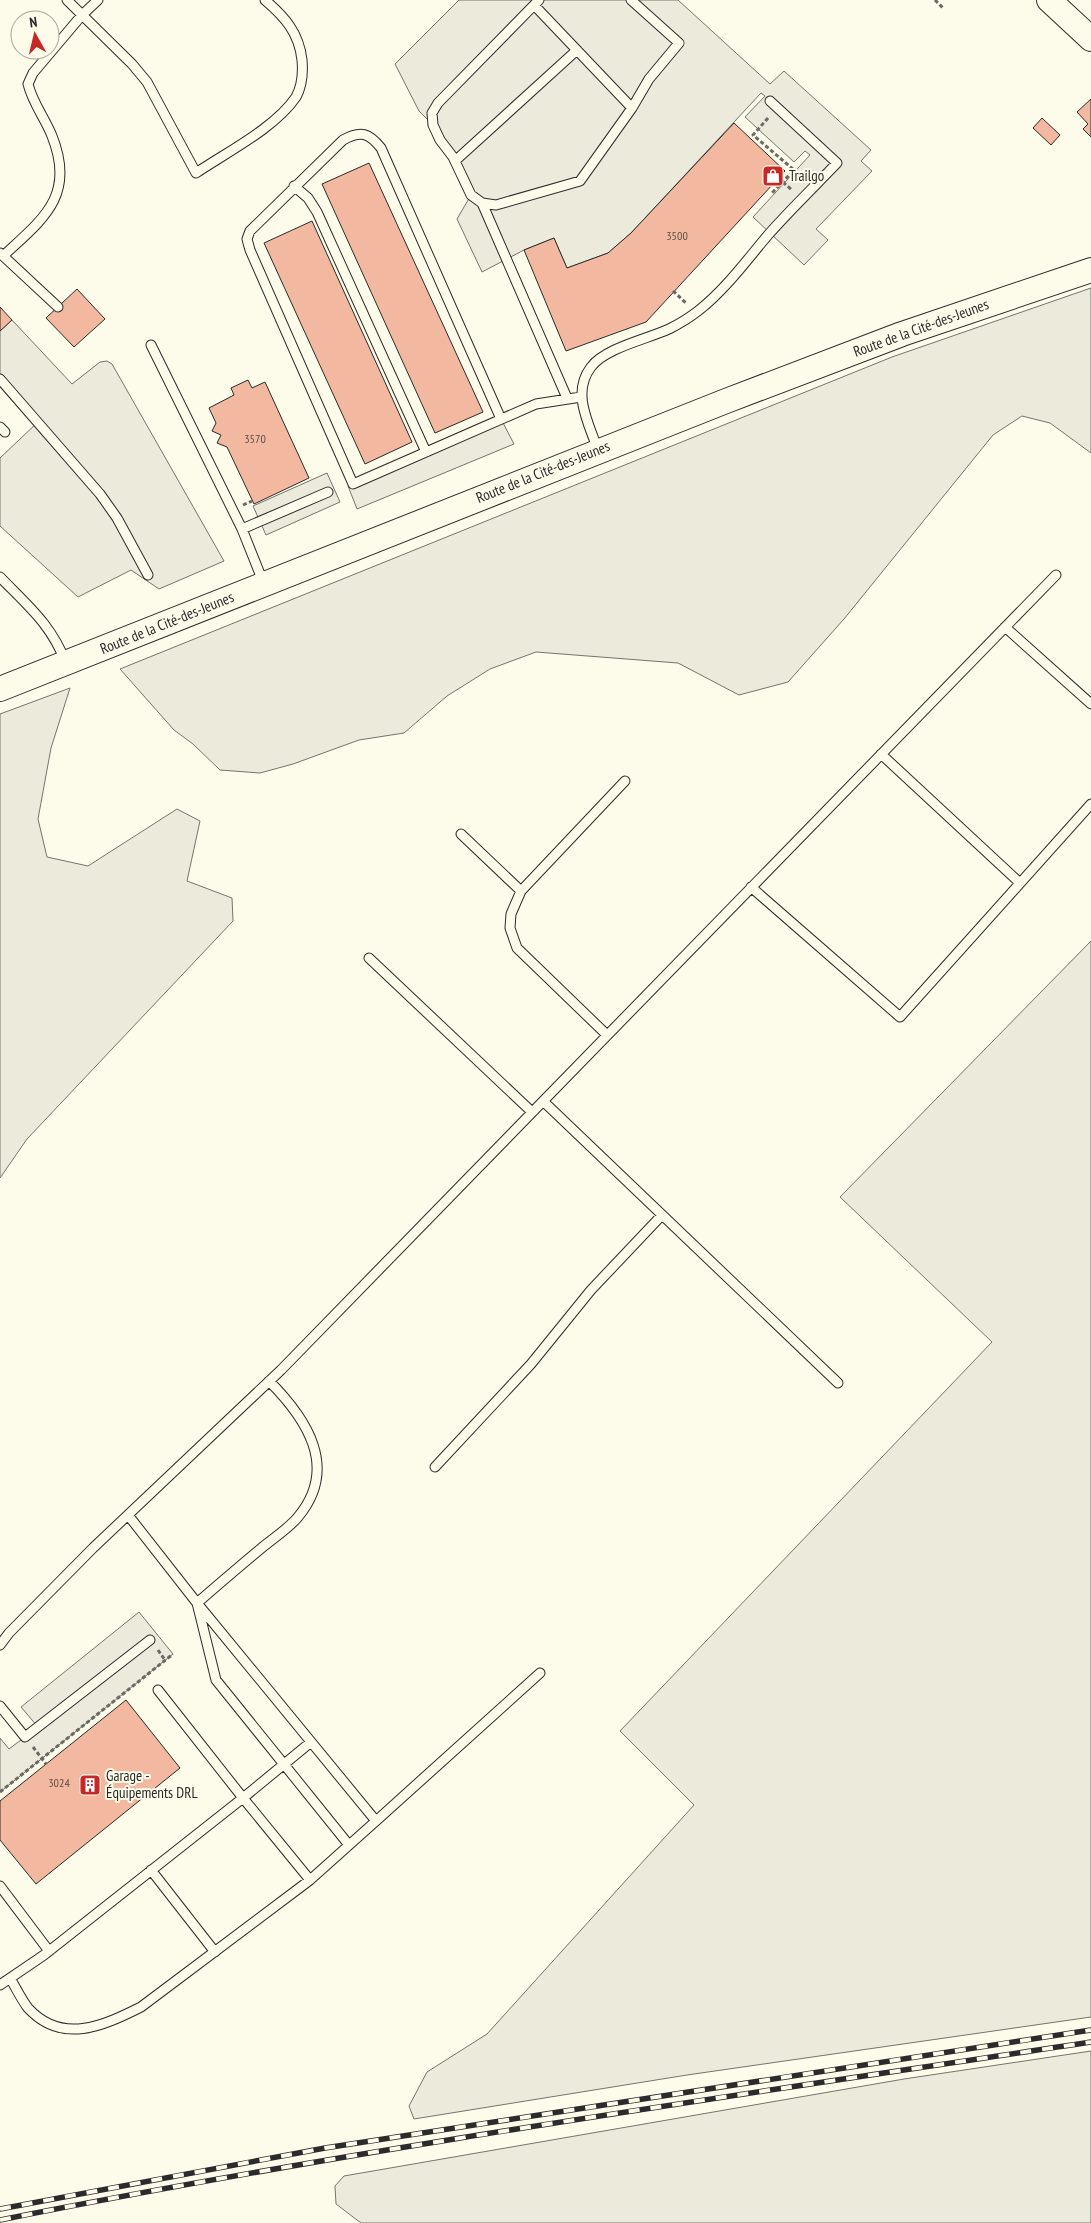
<svg xmlns="http://www.w3.org/2000/svg" width="1091" height="2223" viewBox="0 0 1091 2223" font-family="'PT Sans Narrow',sans-serif">
<style>
.green{fill:#ecebdb;stroke:#74746e}
.parking{fill:#eceadb;stroke:#74746e}
.building{fill:#f2b8a0;stroke:#2b2b2b}
.lines{fill:none;stroke-linecap:round;stroke-linejoin:round}
.lane-casing{stroke:#2b2b2b;stroke-width:11}
.secondary-casing{stroke:#2b2b2b;stroke-width:26}
.path{stroke:#6a6964;stroke-width:3;stroke-dasharray:4 2.5;stroke-linecap:butt}
.lane{stroke:#fdfbea;stroke-width:9}
.secondary{stroke:#fdfbea;stroke-width:24}
.rail-casing{stroke:#2b2b2b;stroke-width:5.5}
.rail{stroke:#fdfbea;stroke-width:4;stroke-dasharray:11;stroke-linecap:butt}
.labels{text-anchor:middle;stroke-width:4;stroke-linejoin:round;paint-order:stroke}
.number-label{font-size:12px;fill:#5d4e48}
.poi-label{font-size:15px;fill:#2b2b2b;stroke:#fdfbea;text-anchor:start}
.street-label{font-size:15px;fill:#2b2b2b;stroke:#fdfbea}
</style>
<rect width="100%" height="100%" fill="#fdfbea"/>
<path class="green" d="M1091,288v165l-41,-30 -28,-7 -29,19 -149,184 -56,63 -49,13 -61,-32 -142,-11 -46,17 -43,27 -43,37 -45,7 -66,24 -33,9 -40,-3 -27,-26 -19,-14 -54,-61 772,-312z
M70,688l-19,60 -13,71 9,38 41,9 89,-57 23,12 -13,60 45,17 1,23 -206,218 -27,39v-464z
M1091,941v1076l-404,58 -273,44 -5,-13 18,-34 60,-38 207,-229 -74,-74 372,-389 -152,-145z
M1091,2051v172h-730l-25,-19 -1,-18 9,-10 560,-97z"/>
<path class="parking" d="M459,0h219l92,84 14,-13 87,79 -10,11 11,10 -56,58 12,11 -24,25 -51,-48 57,-62 -5,-4 -11,11 -49,-45 20,-21 -4,-3 -130,140 -23,20 -41,15 -13,-30 -30,12 -42,22 -25,-53 14,-24 -38,-70 -14,-14 -24,-47z
M12,320l60,64 28,-22 7,-1 5,3 112,197 -65,28 -28,-19 -53,27 -78,-71v-68l39,-37 -39,-42v-48z
M501,419l13,25 -157,65 -9,-23z
M327,473l13,29 -74,33 -13,-29z
M139,1612l34,42 -173,138v-54l9,11 29,-22 -17,-20z"/>
<path class="building" d="M1091,99v38l-8,-8 5,-5 -11,-12z
M1042,118l18,17 -9,10 -18,-17z
M734,123l51,48 -139,151 -80,29 -42,-101 30,-12 13,30 41,-15 23,-20z
M369,163l114,249 -48,21 -113,-249z
M312,221l100,221 -47,22 -101,-221z
M77,289l28,30 -31,28 -28,-29z
M0,307l12,13 -12,11z
M248,380l4,8 13,-6 44,96 -55,26 -27,-57 -10,-4 4,-8 -9,-4 4,-8 -7,-15 25,-13 -3,-7z
M126,1700l54,68 -144,116 -36,-44v-39z"/>
<g class="lines">
<g class="lane-casing">
<path id="lane" d="M67,0l65,64 15,18 49,91c31,-21 79,-45 100,-76 6,-11 7,-26 6,-37 -3,-27 -17,-43 -37,-60
M539,0l-101,103 -6,10 1,12 7,15 13,17 18,38 11,8 85,195
M534,5l98,103
M455,161l122,-111
M294,186l14,12 9,14 109,240
M482,203l14,2 84,-24 52,-73 17,-29 30,-36 -48,-43
M0,253l58,54
M3,256c40,-37 73,-60 49,-120 -7,-18 -19,-32 -24,-52l5,-11 49,-58 16,-15
M151,345l91,184
M0,379l100,115 17,24 31,57
M501,419l-120,-271c-12,-15 -20,-18 -38,-8l-93,91 -3,8 3,11 103,234 183,-80 45,-7
M0,427l5,5
M598,450c-9,-26 -27,-57 -7,-83 14,-19 56,-28 78,-38 10,-5 20,-11 29,-18 27,-21 48,-50 70,-76 22,-25 46,-48 69,-72l-67,-62
M0,577c28,29 51,47 66,86
M264,584l-22,-55 86,-37
M1005,627l86,77
M881,754l139,129
M461,834l60,57 -10,23 -1,14 7,20 90,87
M751,887l149,130 191,-213
M521,891l104,-110
M369,958l163,154
M543,1101l295,282
M269,1381c38,38 70,87 29,136 -9,11 -23,20 -34,29 -23,19 -45,38 -67,57l19,77 133,165
M435,1467l96,-103 60,-74 71,-75
M128,1515l69,88 179,218 164,-148
M0,1645l9,-12 84,-85 188,-178 775,-795
M0,1706l25,31 125,-97
M151,1870l64,82
M310,1880l-67,-82 68,-56
M0,1886l49,65
M10,1978c6,10 11,21 18,30 34,37 75,18 113,-1l169,-127 66,-59
M0,1985l44,-30 199,-157 -85,-108"/>
</g>
<g class="secondary-casing">
<path id="secondary" d="M1049,0l42,39
M0,689l726,-288 176,-67 189,-64"/>
</g>
<path class="path" d="M935,0l8,8
M768,118l-15,17 41,35 -23,24
M778,178l14,12
M673,291l14,13
M243,505l9,-4
M158,1650l7,10
M33,1747l13,17
M0,1792l173,-138"/>
<use href="#lane" class="lane"/>
<use href="#secondary" class="secondary"/>
<g class="rail-casing">
<path id="rail" d="M0,2209l325,-61 766,-118
M0,2220c361,-72 727,-123 1091,-178"/>
</g>
<use href="#rail" class="rail"/>
</g>
<defs>
<g id="shop-square" transform="scale(1.125)"><rect x="-9" y="-9" width="18" height="18" rx="4" fill="#c62828" stroke="#fdfbea"/><path d="M-5-2.5h2.3a2.7 3.5 0 0 1 5.4 0H5L5.5 6h-11ZM-1.5-2.5h3a1.5 2.3 0 0 0-3 0Z" fill="#fff"/></g>
<g id="building-square" transform="scale(1.125)"><rect x="-9" y="-9" width="18" height="18" rx="4" fill="#c62828" stroke="#fdfbea"/><path d="M-4-6H4V6H1V3H-1V6H-4ZM-2.5-4.3h1.7v1.8h-1.7ZM.8-4.3h1.7v1.8H.8ZM-2.5-1h1.7V.8h-1.7ZM.8-1h1.7V.8H.8Z" fill="#fff"/></g>
</defs>
<g fill-rule="evenodd">
<use href="#shop-square" x="773" y="176"/>
<use href="#building-square" x="90" y="1785"/>
</g>
<g class="labels">
<g class="number-label">
<text x="677" y="240">3500</text>
<text x="255" y="443">3570</text>
<text x="59" y="1787">3024</text>
</g>
<g class="poi-label">
<text x="789" y="181">Trailgo</text>
<text x="106" y="1781">Garage -<tspan x="106" dy="17">Équipements DRL</tspan></text>
</g>
<g class="street-label">
<text transform="translate(921 328) rotate(-20)" y="5">Route de la Cité-des-Jeunes</text>
<text transform="translate(543 472) rotate(-22)" y="5">Route de la Cité-des-Jeunes</text>
<text transform="translate(167 623) rotate(-22)" y="5">Route de la Cité-des-Jeunes</text>
</g>
</g>
<g transform="translate(35 35) rotate(352)"><circle r="24" fill="#fdfbea" stroke="#a9a89e"/>
<path d="M0-4L9 19L0 12L-9 19Z" fill="#c62828"/>
<text y="-8" font-size="14" font-weight="bold" text-anchor="middle" fill="#2b2b2b">N</text>
</g>
</svg>
